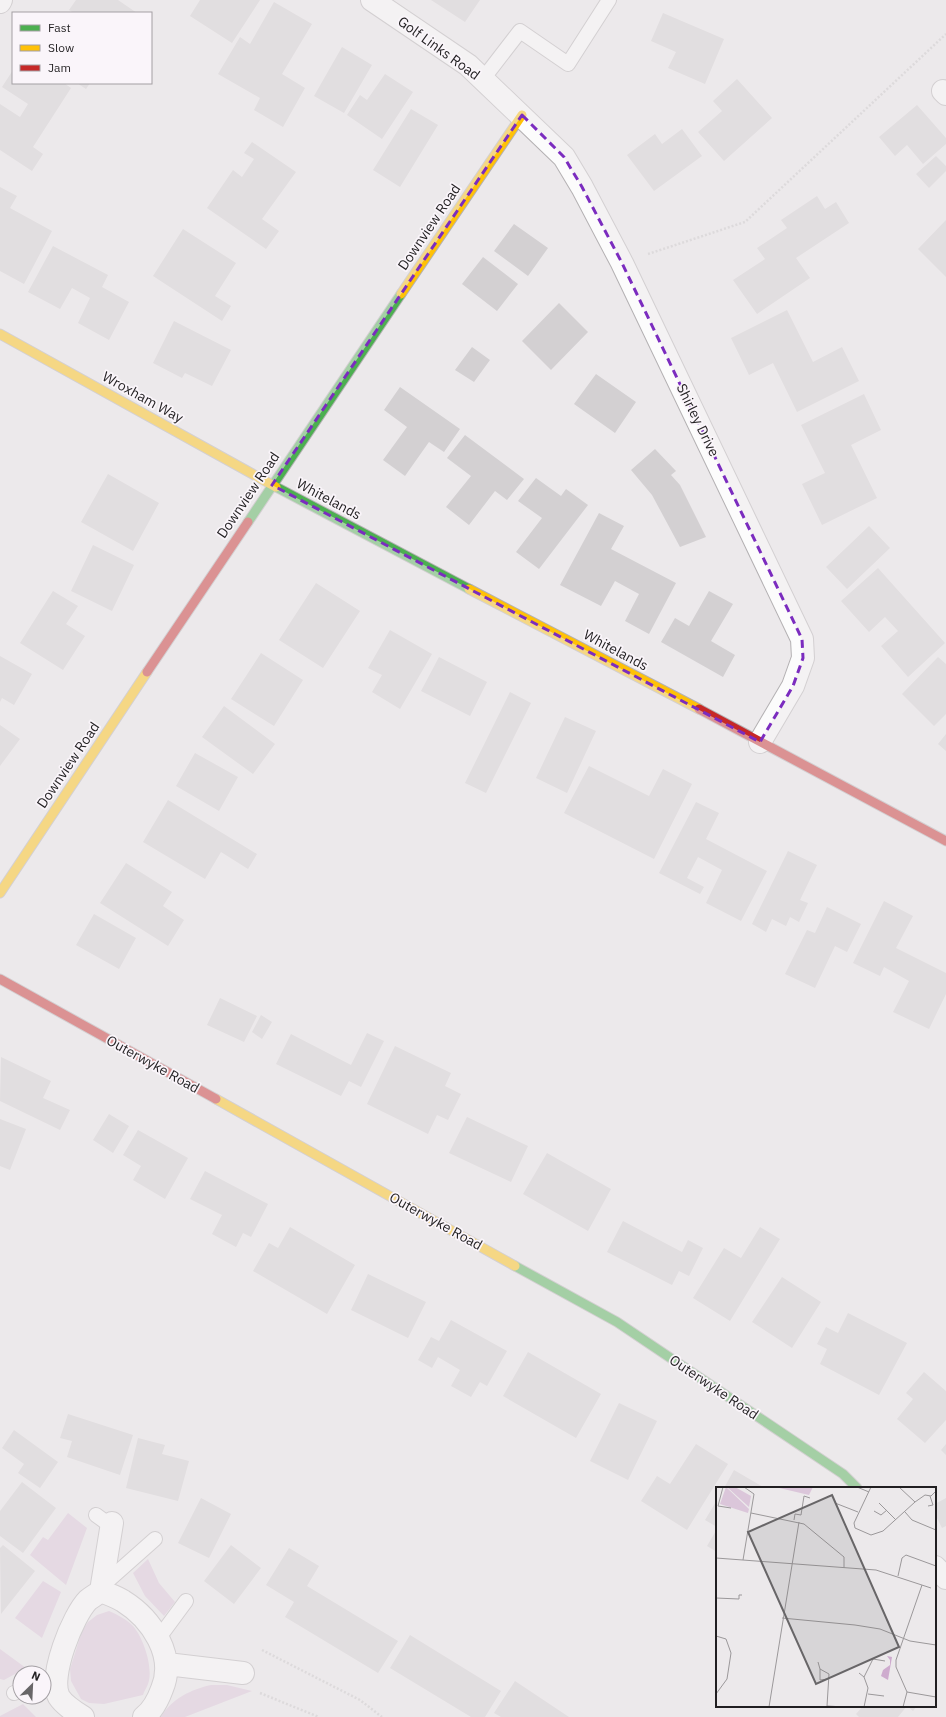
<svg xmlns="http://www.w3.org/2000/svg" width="946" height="1717" viewBox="0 0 946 1717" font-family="'IBM Plex Sans',sans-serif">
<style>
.green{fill:#dbc6da}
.building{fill:#d3d0d2}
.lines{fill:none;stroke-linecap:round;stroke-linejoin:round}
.lane-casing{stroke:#b4b1b3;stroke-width:16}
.street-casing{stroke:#b4b1b3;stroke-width:24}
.fast-casing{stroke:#b4b1b3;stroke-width:11}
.slow-casing{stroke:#b4b1b3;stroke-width:11}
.jam-casing{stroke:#b4b1b3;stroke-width:11}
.path{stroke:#c9c8c9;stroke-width:2.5;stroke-dasharray:2 2;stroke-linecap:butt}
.lane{stroke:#fcfcfc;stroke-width:14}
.street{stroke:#fcfcfc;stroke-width:22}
.fast{stroke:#4caf50;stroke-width:9}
.slow{stroke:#ffc107;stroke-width:9}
.jam{stroke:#c62828;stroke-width:9}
.marked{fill:none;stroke:#7b2cbf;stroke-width:3;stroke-dasharray:8 5;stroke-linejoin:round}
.labels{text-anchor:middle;stroke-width:3.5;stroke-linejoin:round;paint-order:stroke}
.street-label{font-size:14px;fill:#211f21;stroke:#faf5fa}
.inset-road{fill:none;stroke:#9b989a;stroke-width:1}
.view{fill:#686668;fill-opacity:0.15;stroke:#686668;stroke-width:2}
.inset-edge{fill:none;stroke:#211f21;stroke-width:2}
</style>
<rect width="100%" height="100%" fill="#ece9eb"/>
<path class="green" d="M68,1513l19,15 -21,57 -36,-30 13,-18 5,3z
M148,1559l11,24 16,19 -11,14 -19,-20 -12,-23z
M43,1581l18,11 -19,46 -27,-20z
M109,1611c9,4 17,8 24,15 10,11 21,42 15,58 -1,3 -4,7 -5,11l-39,9 -15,-1 -8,-4 -10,-18 -1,-12 12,-38 6,-9 9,-7z
M0,1649l26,19 -22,12 -4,-1z
M211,1685h16l25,6 -67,26h-24c10,-18 31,-28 50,-32z
M23,1704l13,13h-36v-1z"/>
<path class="building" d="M76,0h42l19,13h-63l-5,-3z
M200,0h60l-28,43 -42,-27z
M431,0h49l-15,22z
M274,2l38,22 -30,50 23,14 -22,39 -29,-17 6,-12 -42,-24 22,-37 10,7z
M663,13l61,26 -19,45 -37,-16 8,-16 -25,-11z
M342,47l30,18 -28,48 -30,-17z
M13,70v13h51l7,5 -38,59 10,7 -11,17 -32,-21v-46l20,13 8,-13 -26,-17z
M385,74l28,18 -31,47 -35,-24 13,-20 7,5z
M737,79l35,39 -48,43 -26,-29 24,-21 -9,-10z
M77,83h13l-4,6z
M917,105l29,33v6l-23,20 -16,-19 -12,11 -16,-19z
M411,109l27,16 -38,62 -27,-17z
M682,129l20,27 -48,35 -27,-36 28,-21 7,10z
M252,142l44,30 -34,47 17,12 -13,18 -59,-41 26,-38 9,7 12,-18 -10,-6z
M936,156l10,10v5l-17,17 -13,-14z
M0,187l17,9 -7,12 42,23 -28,53 -24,-13z
M817,196l8,13 11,-7 13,21 -53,35 14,20 -53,36 -24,-34 32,-21 -8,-11 30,-20 -6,-8z
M946,220v57l-28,-28z
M514,224l34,24 -20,28 -34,-25z
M183,229l53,34 -21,33 16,10 -9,15 -69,-45z
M53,246l55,29 -6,12 27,15 -20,38 -31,-17 12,-25 -18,-10 -12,21 -32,-17z
M483,257l35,27 -21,27 -35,-27z
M559,303l29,29 -37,38 -29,-29z
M787,310l26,52 29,-15 17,34 -62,31 -24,-49 -24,12 -18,-37z
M174,321l57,29 -19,36 -27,-13 -3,5 -29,-15z
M472,347l18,13 -16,22 -19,-12z
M596,374l40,28 -21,31 -41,-29z
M400,387l60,42 -16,23 -15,-10 -24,34 -22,-16 24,-33 -23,-17z
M864,394l17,36 -30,15 26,53 -55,27 -20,-41 23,-11 -24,-48z
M465,435l59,44 -17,21 -12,-9 -26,34 -23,-18 25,-31 -24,-18z
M655,449l21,22 -5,4 9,10 26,52 -26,10 -28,-52 -21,-25z
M108,474l51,29 -26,48 -52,-29z
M536,478l25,18 5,-7 22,16 -49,64 -23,-17 26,-34 -24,-17z
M599,513l25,13 -13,23 65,34 -27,51 -24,-13 14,-27 -24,-13 -14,25 -41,-21z
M869,526l21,22 -43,41 -21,-22z
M93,545l41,20 -22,46 -41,-20z
M878,568l67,75 -37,34 -27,-31 17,-15 -13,-14 -16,15 -28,-31z
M316,583l44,28 -37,57 -44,-28z
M53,591l25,15 -12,18 19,12 -22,34 -43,-27z
M709,591l24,13 -22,37 24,14 -12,22 -62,-35 14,-24 14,8z
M390,630l42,24 -32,55 -28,-17 10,-17 -14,-7z
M261,653l42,27 -29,46 -43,-27z
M0,656l32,18 -18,31 -12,-7 -2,4z
M439,657l48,25 -17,34 -49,-25z
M938,657l8,7v50l-12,12 -32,-32z
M510,692l21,11 -45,90 -21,-10z
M224,706l51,38 -22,30 -51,-37z
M565,717l31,14 -29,62 -31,-15z
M0,725l20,14 -20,27z
M946,734v17l-8,-7z
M195,753l43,24 -19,34 -43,-25z
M589,766l60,30 14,-27 29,15 -38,75 -90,-46z
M168,800l89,54 -9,15 -27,-17 -16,27 -62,-37z
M696,802l23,11 -13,26 61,32 -26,50 -35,-18 16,-33 -24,-13 -11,21 17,9 -4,7 -41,-21z
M788,851l29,14 -17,35 8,3 -9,19 -9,-5 -4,9 -14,-7 -6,13 -14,-8z
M126,863l46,29 -9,14 21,14 -16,26 -68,-43z
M884,901l29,15 -17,32 50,25v21l-17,35 -36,-17 16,-31 -25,-14 -4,9 -27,-13z
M827,907l34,17 -14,28 -12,-6 -20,42 -30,-14 22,-44 8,3z
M94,914l42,24 -17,31 -43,-24z
M220,998l37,18 -13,26 -37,-17z
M261,1015l11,7 -10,17 -10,-7z
M367,1033l17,8 -23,46 -12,-6 -8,15 -65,-32 15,-30 60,31z
M395,1046l56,27 -6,13 16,8 -13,26 -11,-5 -9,19 -61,-30z
M1,1057l50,24 -8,17 27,12 -10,20 -60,-29z
M109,1114l20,12 -16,27 -20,-13z
M467,1117l61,29 -17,36 -62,-29z
M0,1119l26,10 -16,41 -10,-4z
M138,1130l50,28 -23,41 -32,-19 8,-14 -18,-11z
M547,1153l64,36 -23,42 -65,-37z
M205,1171l63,33 -17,33 -8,-4 -7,14 -24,-13 10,-19 -32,-16z
M623,1221l59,31 6,-12 15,8 -14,28 -10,-5 -7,14 -65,-33z
M290,1227l65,38 -28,49 -74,-43 16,-28 9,5z
M760,1227l20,12 -50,82 -37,-23 31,-50 17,10z
M368,1274l58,28 -18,36 -57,-28z
M782,1277l39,25 -29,46 -40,-26z
M848,1313l59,30 -28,52 -59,-31 7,-15 -10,-5 9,-17 12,6z
M451,1320l56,31 -20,35 -7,-4 -9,15 -20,-11 9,-16 -22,-13 -6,11 -14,-8 13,-23 8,4z
M528,1352l73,42 -25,44 -73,-42z
M924,1372l22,19v29l-21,23 -28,-24 16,-20 -7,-6z
M619,1403l38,18 -29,59 -38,-19z
M68,1414l65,21 -13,40 -53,-18 5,-16 -12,-3z
M14,1430l44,32 -18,26 -22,-15 6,-9 -22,-16z
M138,1438l27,7 -3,9 27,7 -11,40 -52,-13z
M696,1444l32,20 -41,66 -46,-29 16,-25 13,8z
M946,1444v11l-5,-5z
M734,1470l31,18h-41z
M22,1482l34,26 -33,45 -23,-17v-25z
M201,1498l30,16 -22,44 -31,-15z
M946,1498v28l-4,2 -7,-14v-10z
M717,1500v27l-12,-7z
M717,1529v23l-10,-6z
M3,1545l32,26 -34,43 -1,-66z
M231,1545l30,23 -27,36 -30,-23z
M289,1548l30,18 -12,20 91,55 -20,32 -93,-56 9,-15 -28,-17z
M410,1635l91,56 -16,26h-14l-81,-49z
M515,1681l54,36h-68l-7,-4z
M863,1706h44l-9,11h-39l-3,-3z
M907,1706h10l-4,5z"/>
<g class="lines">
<g class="lane-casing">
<path id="lane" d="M483,79l37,-48 48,33 41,-64
M96,1515l15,11
M102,1586l53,-47
M158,1639l28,-38
M14,1693l6,-2"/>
</g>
<g class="street-casing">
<path id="street" d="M372,0l96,65 96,92 18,30 40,76 180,376 1,19 -10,28 -33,56
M0,2l1,-2
M943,91l3,3
M112,1523l-11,68c7,3 16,6 22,10 29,18 53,55 39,88 -4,11 -9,21 -18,28
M935,1567l11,11
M167,1664l76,9
M83,1717c-8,-5 -19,-12 -24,-20 -11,-20 14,-82 29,-97 4,-3 9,-6 13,-9"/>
</g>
<g class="fast-casing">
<path id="fast" d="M276,487l193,102
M248,522l153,-228
M515,1266l102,56 226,152 14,14"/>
</g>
<g class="slow-casing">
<path id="slow" d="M401,294l121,-179
M0,334l276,153
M469,589l230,120
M0,893l147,-221
M216,1099l299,167"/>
</g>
<g class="jam-casing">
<path id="jam" d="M147,672l101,-150
M699,709l247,132
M0,979l216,120"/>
</g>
<path class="path" d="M648,254l97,-32 201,-188
M262,1650l98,50 22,17
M260,1693l59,24"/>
<use href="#lane" class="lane"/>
<use href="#street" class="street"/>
<use href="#fast" class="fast"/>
<use href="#slow" class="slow"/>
<use href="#jam" class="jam"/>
</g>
<path d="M0 0H946V1717H0ZM522,115l42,42 18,30 40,76 180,376 1,19 -10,28 -33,56 -488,-257z" fill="#ece9eb" fill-opacity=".55" fill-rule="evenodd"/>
<path class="marked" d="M522,115l42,42 18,30 40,76 180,376 1,19 -10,28 -33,56 -488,-257z"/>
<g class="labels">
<g class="street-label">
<text transform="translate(439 48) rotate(36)" y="5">Golf Links Road</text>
<text transform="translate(429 227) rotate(-56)" y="5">Downview Road</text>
<text transform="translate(143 397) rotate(29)" y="5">Wroxham Way</text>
<text transform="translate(698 420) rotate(64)" y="5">Shirley Drive</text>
<text transform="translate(248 495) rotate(-56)" y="5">Downview Road</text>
<text transform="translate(329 499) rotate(28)" y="5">Whitelands</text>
<text transform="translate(616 650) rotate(28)" y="5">Whitelands</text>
<text transform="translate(68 765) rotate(-56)" y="5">Downview Road</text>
<text transform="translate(153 1064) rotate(29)" y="5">Outerwyke Road</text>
<text transform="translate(436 1221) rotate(29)" y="5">Outerwyke Road</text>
<text transform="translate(714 1387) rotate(34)" y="5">Outerwyke Road</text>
</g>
</g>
<g transform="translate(716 1487)">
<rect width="220" height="220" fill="#ece9eb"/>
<path d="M10,0l23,22 -1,4 -28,-9zM11,0h8l16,9 -2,11zM59,0h38l-4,8z" fill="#dbc6da"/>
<path d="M171,169l5,1 -4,23 -7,-4 2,-6 7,-5v-5z" fill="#ceabce"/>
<path class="inset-road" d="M7,0l-5,19 13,2M141,0l12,5M155,0l-17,36 1,5 16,7 12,-4 32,-29 10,-7 6,1 5,-5M183,0l16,15M119,16l23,9M163,16l17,17M212,19l5,-1 -3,-9M158,24l7,4 6,-5M189,25l7,8 24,10M35,26l53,11 40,33v11M78,33l1,-6 6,1 3,-19 6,2M0,71l160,12 55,18M27,73l11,-66 -10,-7M182,89l4,-18 4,-3 30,11M0,111l23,1v-4h3M66,131l73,7 25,4 30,12 26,4M0,149l10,3 5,14 -4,26 -11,15M102,175l2,7 9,5 -2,32M104,182v11l8,-1M143,186l5,4 4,11 -4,19M148,190l9,-18 12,2M191,205l29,5M152,207l16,2M111,219l17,1M53,220l30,-185M187,220l4,-15 -11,-25v-7l26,-75"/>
<path class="view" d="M116,8l67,152 -83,37 -68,-152z"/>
<rect width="220" height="220" class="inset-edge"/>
</g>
<rect x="12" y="12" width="140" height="72" fill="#faf5fa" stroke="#a39fa3"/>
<rect x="20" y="25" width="20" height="6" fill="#4caf50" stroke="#a39fa3"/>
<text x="48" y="32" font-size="12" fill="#211f21">Fast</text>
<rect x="20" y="45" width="20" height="6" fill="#ffc107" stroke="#a39fa3"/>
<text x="48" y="52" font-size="12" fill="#211f21">Slow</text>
<rect x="20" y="65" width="20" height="6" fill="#c62828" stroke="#a39fa3"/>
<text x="48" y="72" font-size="12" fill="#211f21">Jam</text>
<g transform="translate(32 1685) rotate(24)"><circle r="19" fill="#faf5fa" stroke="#a39fa3"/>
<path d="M0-3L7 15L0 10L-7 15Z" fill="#686668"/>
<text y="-6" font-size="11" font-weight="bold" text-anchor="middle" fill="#211f21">N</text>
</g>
</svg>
